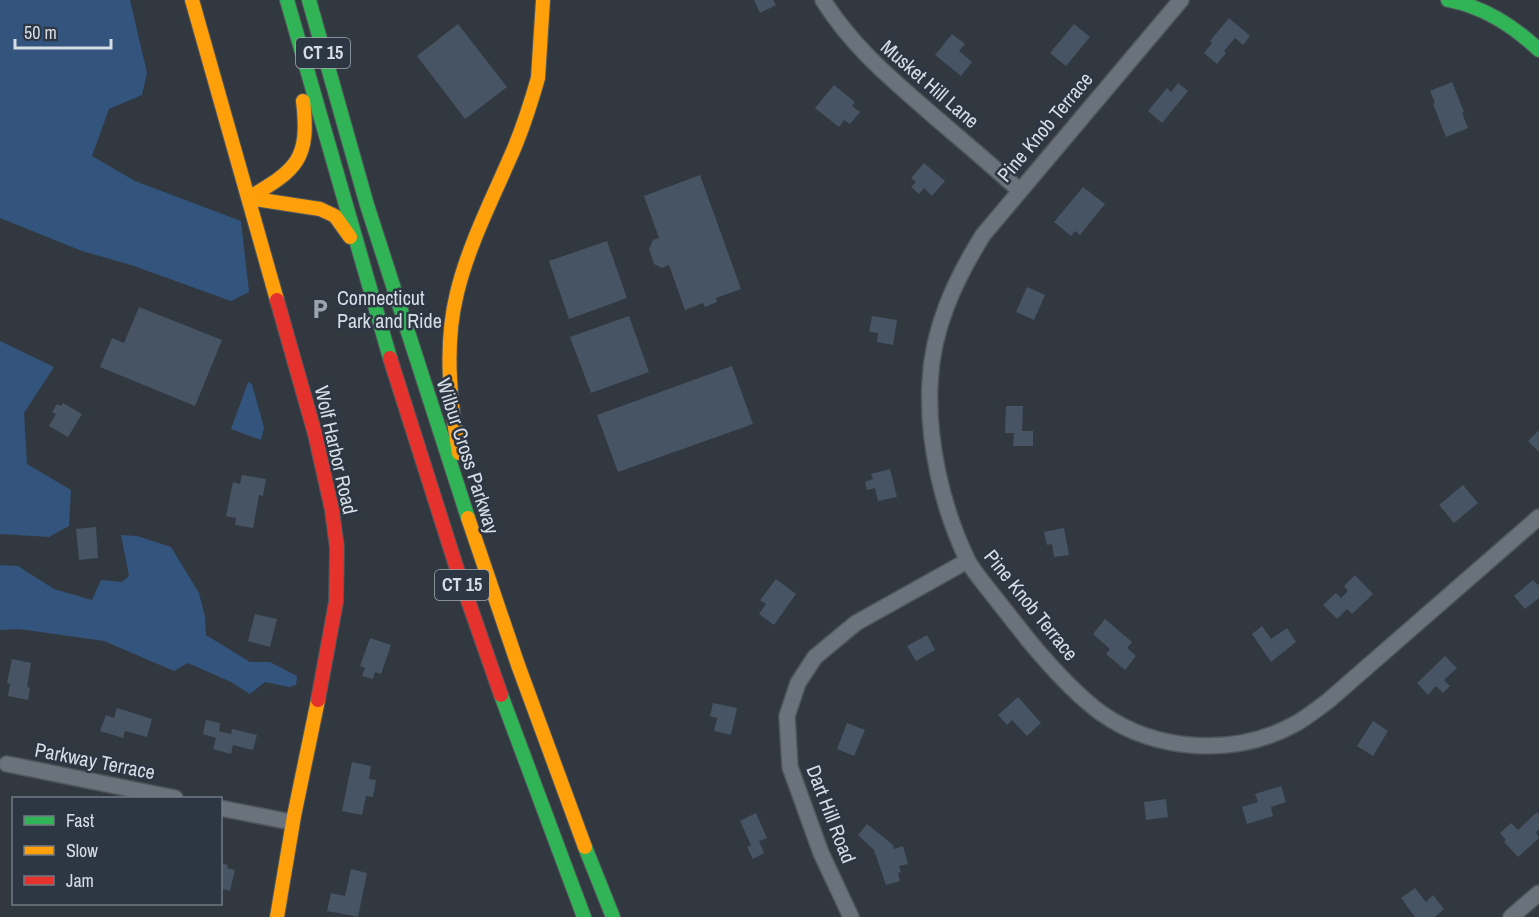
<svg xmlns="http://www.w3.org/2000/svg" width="1539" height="917" viewBox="0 0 1539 917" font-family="'Archivo Narrow',sans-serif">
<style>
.green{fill:#33547c}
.building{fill:#465464}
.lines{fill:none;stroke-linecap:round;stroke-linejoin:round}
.street-casing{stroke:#50565c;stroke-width:18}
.fast-casing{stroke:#50565c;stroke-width:16}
.slow-casing{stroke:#50565c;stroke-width:16}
.jam-casing{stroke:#50565c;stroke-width:16}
.street{stroke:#6a727b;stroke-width:15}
.fast{stroke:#30b455;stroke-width:14}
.slow{stroke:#ff9f0a;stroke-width:14}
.jam{stroke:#e5322d;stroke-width:14}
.labels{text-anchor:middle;stroke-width:5;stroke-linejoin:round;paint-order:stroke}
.shield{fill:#2d3744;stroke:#a3abb5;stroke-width:1.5}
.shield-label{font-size:18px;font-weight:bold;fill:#d6dde5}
.street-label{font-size:20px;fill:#d6dde5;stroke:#2d3744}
.poi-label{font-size:20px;fill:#d6dde5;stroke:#2d3744;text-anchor:start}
</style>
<rect width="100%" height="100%" fill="#32383f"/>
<path class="green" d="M0,0h130l17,73 -5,22 -33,14 -17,47 43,25 106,40 8,71 -18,9 -100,-36 -49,-14 -82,-33z
M0,341l54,26 -30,46 3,51 44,26 -2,36 -20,11 -49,-3z
M248,382l4,2 12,44 -3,12 -30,-11z
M121,535l16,1 34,11 28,46 6,24 1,18 44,27h20l27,14 -1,9 -7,2 -24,-5 -15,12 -19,-12 -43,-19 -14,8 -70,-30 -85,-12 -19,1v-65l18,1 36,23 38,11 9,-20 21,2 7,-6z"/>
<path class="building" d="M754,0h19l3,5 -16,8z
M1229,18l21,18 -7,9 -8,-7 -11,13 2,2 -9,11 -13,-11 8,-10 -2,-2z
M458,24l49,63 -42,32 -48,-63z
M1074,24l16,13 -24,29 -16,-13z
M952,34l13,10 -6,7 13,11 -11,14 -26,-21z
M1452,82l12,30 -2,1 6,15 -22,9 -13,-33 2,-1 -5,-12z
M1178,83l10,8 -26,32 -14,-12 19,-23 4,4z
M834,85l21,17 -3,4 8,6 -10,12 -6,-4 -5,7 -24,-19z
M924,163l21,18 -13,15 -8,-8 -5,6 -8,-7 5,-5 -5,-4z
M700,175l41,114 -25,9 1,4 -12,5 -2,-4 -18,7 -16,-45 -7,3 -8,-4 -5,-15 4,-9 6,-2 -15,-42z
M1083,187l22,17 -25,31 -5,-4 -4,5 -17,-14z
M607,241l20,57 -58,21 -20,-58z
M1027,287l18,8 -11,25 -18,-8z
M139,307l83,33 -27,66 -95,-39 12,-29 12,5z
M629,316l20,56 -58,21 -21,-56z
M872,316l25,4 -4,25 -16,-3 1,-9 -9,-1z
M732,366l21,58 -135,48 -21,-57z
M63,403l19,11 -14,23 -19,-11 7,-12 -4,-2 5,-8 4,2z
M1006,406h17l-1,25h11v15h-20l1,-13h-9z
M1539,430v22l-11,-11z
M890,469l7,28 -19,4 -3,-13 -8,2 -2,-8 8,-3 -2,-5z
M242,475l24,4 -3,17 -4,-1 -6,33 -18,-3 1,-7 -10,-2 7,-34 7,2z
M1463,485l15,18 -24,20 -15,-18z
M96,527l2,31 -19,2 -3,-31z
M1064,528l5,27 -15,2 -2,-13 -5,1 -3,-13z
M1355,575l18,19 -21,20 -5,-5 -10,10 -14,-14 13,-12 5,5 7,-7 -4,-5z
M776,579l20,15 -22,31 -15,-11 7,-10 -6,-4z
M1533,580l5,5 1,-1v14l-14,11 -11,-13z
M255,614l22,5 -7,28 -22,-6z
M1105,619l27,23 -5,6 9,8 -11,14 -19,-16 4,-5 -17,-15z
M1262,626l9,13 16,-11 9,14 -25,20 -19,-28z
M927,635l8,15 -19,11 -9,-15z
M370,638l21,7 -10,29 -6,-2 -2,7 -11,-3 3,-8 -5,-2z
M1445,656l12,12 -13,12 6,6 -7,7 -7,-7 -8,9 -11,-12z
M12,659l19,4 -4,24 3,1 -2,12 -20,-4 2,-12 -3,-1z
M1018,697l23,26 -14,13 -15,-16 -5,5 -9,-10z
M713,703l24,5 -6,27 -17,-4 3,-13 -7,-2z
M117,708l35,11 -5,18 -22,-6 -2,7 -23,-7 6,-16 8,3z
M206,720l14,3 -1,8 12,3 1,-5 25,6 -4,15 -20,-5 -2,9 -18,-5 3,-11 -13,-4z
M1373,721l15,10 -15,25 -16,-10z
M847,723l18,7 -11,26 -17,-7z
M352,762l19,4 -2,13 7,1 -3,17 -7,-1 -4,19 -20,-4z
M1281,786l5,16 -15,5 2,9 -26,8 -5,-17 16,-5 -3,-8z
M1166,799l2,18 -22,3 -2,-18z
M1537,812l2,2v16l-3,2 3,6 -21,19 -14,-15 2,-2 -6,-7 11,-10 7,7z
M756,813l11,25 -8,3 5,12 -11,6 -6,-12 4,-2 -11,-24z
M867,824l26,21 1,4 9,-3 5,18 -9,2 2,6 -3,1 2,8 -14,4 -12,-35 -16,-15z
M220,863l8,2 -1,3 8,2 -5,21 -10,-3z
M351,869l16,4 -9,44 -31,-6 4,-18 14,3z
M1415,888l11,14 7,-7 11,14 -9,8h-20l-14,-19z"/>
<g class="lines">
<g class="street-casing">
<path id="street" d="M823,0c28,45 66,77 105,111 30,26 61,52 91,79
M1181,0l-198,235c-28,45 -51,94 -53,148 -3,58 12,124 37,176 4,9 12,18 18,26 15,19 30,38 45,57 20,24 45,52 71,71 55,39 134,44 194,11 11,-6 22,-15 33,-23l211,-184
M7,764l168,34
M220,808l71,14
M851,917l-30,-64 -31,-86 -3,-51 11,-33 17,-26 41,-34 111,-62
M1511,917l28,-24"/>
</g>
<g class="fast-casing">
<path id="fast" d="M287,0l103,358
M309,0l58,205 101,313
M1448,0c36,7 64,25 91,50
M501,695l83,222
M585,847l28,70"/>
</g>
<g class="slow-casing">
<path id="slow" d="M192,0l85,300
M538,78l5,-78
M248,198c49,-28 62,-39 55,-97
M248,198l72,11 15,7 15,21
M459,453c-9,-52 -15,-108 -2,-160 11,-46 33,-89 52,-133 12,-26 21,-54 29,-82
M468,518l50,147 67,182
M277,917l17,-101 24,-116"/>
</g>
<g class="jam-casing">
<path id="jam" d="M277,300l38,134 17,76 5,38 -1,54 -18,98
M390,358l66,208 45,129"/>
</g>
<use href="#street" class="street"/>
<use href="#fast" class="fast"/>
<use href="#slow" class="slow"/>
<use href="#jam" class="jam"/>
</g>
<defs>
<g id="parking-bare" transform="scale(1.62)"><path d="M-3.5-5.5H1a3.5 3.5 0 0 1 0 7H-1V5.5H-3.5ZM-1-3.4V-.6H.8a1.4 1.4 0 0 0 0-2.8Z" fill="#9da3ab" stroke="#2d3744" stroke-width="2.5" paint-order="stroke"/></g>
</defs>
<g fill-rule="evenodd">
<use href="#parking-bare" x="320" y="309"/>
</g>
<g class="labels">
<g class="shield">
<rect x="296" y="38" width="54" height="30" rx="4.5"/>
<rect x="435" y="570" width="54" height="30" rx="4.5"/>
</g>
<g class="shield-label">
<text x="323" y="59">CT 15</text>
<text x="462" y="591">CT 15</text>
</g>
<g class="street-label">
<text transform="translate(930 84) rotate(41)" y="7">Musket Hill Lane</text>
<text transform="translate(1045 127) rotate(-50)" y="7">Pine Knob Terrace</text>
<text transform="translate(336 450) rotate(77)" y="7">Wolf Harbor Road</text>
<text transform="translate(468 456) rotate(72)" y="7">Wilbur Cross Parkway</text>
<text transform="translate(1031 605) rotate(51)" y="7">Pine Knob Terrace</text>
<text transform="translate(95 761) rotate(11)" y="7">Parkway Terrace</text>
<text transform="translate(831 814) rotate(69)" y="7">Dart Hill Road</text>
</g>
<g class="poi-label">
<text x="337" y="305">Connecticut<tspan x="337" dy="23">Park and Ride</tspan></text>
</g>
</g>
<rect x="12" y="797" width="210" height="108" fill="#2d3744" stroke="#717984" stroke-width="1.5"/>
<rect x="24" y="816" width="30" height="9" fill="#30b455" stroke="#717984" stroke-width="1.5"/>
<text x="66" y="827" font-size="18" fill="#d6dde5">Fast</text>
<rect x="24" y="846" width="30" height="9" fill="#ff9f0a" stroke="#717984" stroke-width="1.5"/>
<text x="66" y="857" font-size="18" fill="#d6dde5">Slow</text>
<rect x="24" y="876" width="30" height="9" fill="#e5322d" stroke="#717984" stroke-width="1.5"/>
<text x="66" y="887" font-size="18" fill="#d6dde5">Jam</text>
<path d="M15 39v9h96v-9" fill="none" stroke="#d6dde5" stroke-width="3"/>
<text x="24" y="39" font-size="18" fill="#d6dde5" stroke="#2d3744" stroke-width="4.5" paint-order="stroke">50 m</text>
</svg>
